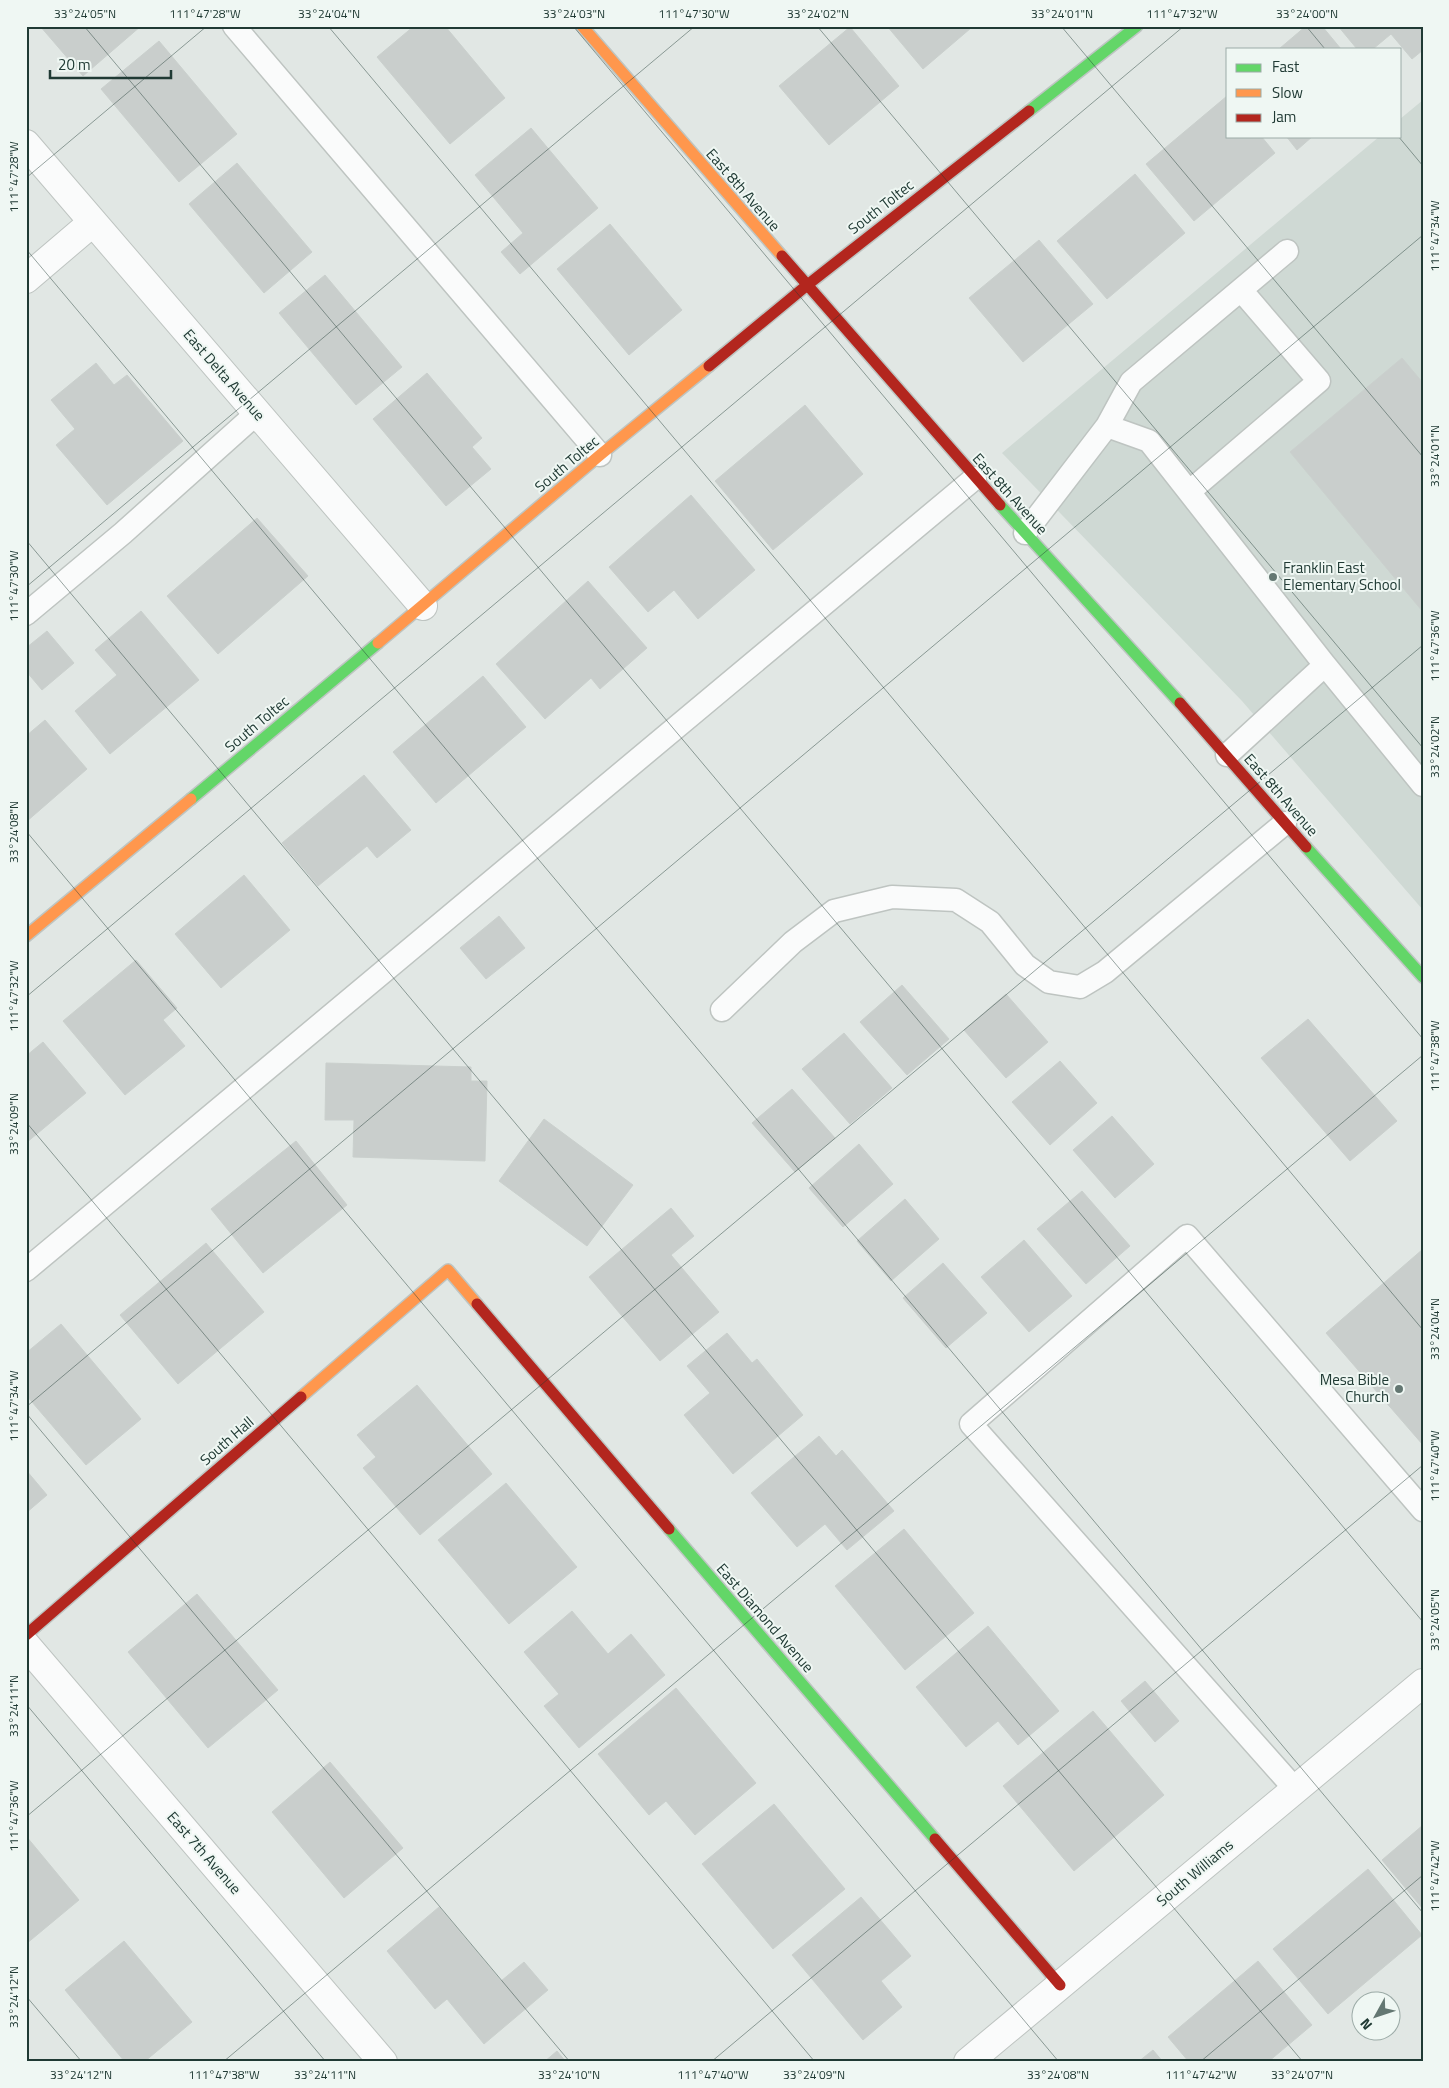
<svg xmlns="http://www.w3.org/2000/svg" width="1449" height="2088" viewBox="0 0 1449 2088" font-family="'Titillium Web',sans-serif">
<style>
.built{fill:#cfd9d4}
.building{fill:#c9cecc;stroke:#cad0cd}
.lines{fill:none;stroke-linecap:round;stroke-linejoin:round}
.lane-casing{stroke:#bec4c1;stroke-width:25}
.street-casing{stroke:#bec4c1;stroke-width:30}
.fast-casing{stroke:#bec5c2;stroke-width:14}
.slow-casing{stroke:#bec5c2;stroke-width:14}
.jam-casing{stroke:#bec5c2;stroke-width:14}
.lane{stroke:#fafbfb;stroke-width:22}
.street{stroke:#fafbfb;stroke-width:28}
.fast{stroke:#63d668;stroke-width:11}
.slow{stroke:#ff974d;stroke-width:11}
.jam{stroke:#b3261e;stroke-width:11}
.ticks{fill:none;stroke:#203a34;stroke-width:1;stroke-opacity:0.45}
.poi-dot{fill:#647772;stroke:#eff7f3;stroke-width:2}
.labels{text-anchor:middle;stroke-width:4;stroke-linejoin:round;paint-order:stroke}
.street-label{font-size:15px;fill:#203a34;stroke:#eff7f3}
.poi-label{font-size:15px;fill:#203a34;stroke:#eff7f3;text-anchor:start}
.neatline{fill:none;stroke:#203a34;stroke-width:2}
.ticks-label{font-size:12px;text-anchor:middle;fill:#203a34}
</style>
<rect width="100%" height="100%" fill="#e1e7e4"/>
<path class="built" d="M1423,100v810l-181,-209 -240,-248 378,-317h20v-17z"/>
<path class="building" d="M40,26h101l-58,50z
M414,26h31l60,72 -55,46 -73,-87z
M887,26h83l1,2 -48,41z
M1306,26h16l19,23h-62z
M1338,26h85v24l-11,9 -21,-25 -18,15h-16z
M850,27l49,59 -70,59 -50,-59z
M159,41l78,93 -58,48 -78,-93z
M1227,96l1,40h33l14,17 -81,68 -48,-57z
M531,128l67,80 -78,66 -19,-22 22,-19 -48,-58z
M1286,136h27l-16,14z
M237,163l75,89 -48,41 -75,-89z
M1135,174l50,59 -78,66 -50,-58z
M610,224l72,86 -53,45 -72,-86z
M1039,240l54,64 -70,58 -54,-64z
M325,275l77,92 -46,38 -77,-92z
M1402,358l21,25v229l-133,-160z
M96,363l18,22 13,-10 56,66 -76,64 -51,-60 19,-16 -24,-29z
M427,373l55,65 -10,9 19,22 -45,37 -73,-87z
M805,405l58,69 -90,76 -58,-69z
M691,495l64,75 -57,49 -24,-29 -26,22 -39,-45z
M257,518l51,58 -90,78 -51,-58z
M588,581l59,67 -47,41 -9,-11 -46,41 -49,-55z
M141,611l58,69 -89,74 -35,-43 42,-36 -22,-25z
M47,631l27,32 -32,27 -16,-19v-23z
M483,676l43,51 -90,76 -43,-51z
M45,720l42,49 -61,53v-86z
M364,775l47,55 -34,28 -10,-12 -49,40 -36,-43z
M244,875l46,55 -69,58 -46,-54z
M499,916l26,32 -39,31 -26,-31z
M136,960l41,48 -14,12 22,26 -60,49 -62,-74z
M902,985l47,54 -42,36 -47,-53z
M1006,994l42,48 -42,36 -42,-48z
M1308,1019l89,102 -47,40 -89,-103z
M844,1033l48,55 -42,36 -48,-55z
M43,1042l43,51 -60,50v-87z
M1060,1061l37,42 -47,42 -38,-43z
M326,1063l145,4v14h16l-2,80 -132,-4 1,-37h-29z
M792,1089l43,49 -40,34 -43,-49z
M1112,1116l42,48 -39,34 -42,-48z
M544,1119l89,66 -46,61 -88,-65z
M296,1141l51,64 -84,68 -52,-64z
M859,1144l34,40 -50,43 -34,-39z
M1082,1191l48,55 -44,38 -49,-55z
M905,1199l34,40 -48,42 -34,-40z
M671,1208l23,28 -23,19 48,57 -59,49 -71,-84z
M1024,1240l48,56 -43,36 -48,-55z
M206,1243l58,69 -86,72 -58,-69z
M1423,1249v196l-97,-112z
M943,1263l44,50 -41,35 -43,-50z
M61,1324l80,95 -55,46 -60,-70v-42z
M727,1333l25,30 5,-4 46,56 -70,59 -49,-59 26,-22 -23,-27z
M417,1385l75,89 -72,61 -57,-67 13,-11 -19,-22z
M819,1436l17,20 6,-6 52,61 -47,39 -22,-26 -28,23 -46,-54z
M26,1470l21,25 -21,18z
M506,1483l71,84 -68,57 -71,-84z
M904,1529l70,84 -69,57 -70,-84z
M197,1594l81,96 -70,58 -80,-96z
M572,1611l36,43 23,-20 34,41 -86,73 -35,-42 15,-12 -35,-42z
M988,1626l71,85 -41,34 -20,-24 -32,26 -50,-60z
M1145,1681l34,40 -24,21 -34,-41z
M676,1688l80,95 -61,52 -29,-34 -17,14 -51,-61z
M1093,1711l71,84 -90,76 -71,-85z
M330,1762l73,86 -59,50 -72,-86z
M774,1804l71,85 -72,60 -71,-85z
M1423,1825v84l-41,-49z
M26,1836l53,64 -53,44z
M1368,1869l54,66 -94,79 -55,-65z
M861,1897l50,59 -30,25 21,26 -39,33 -71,-85z
M439,1907l62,74 23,-19 24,28 -64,54 -37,-45 -12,10 -48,-58z
M124,1941l68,81 -48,40h-19l-60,-72z
M1258,1961l54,64 -44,37h-79l-21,-25z
M1153,2050l10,12h-25z
M557,2051l9,11h-22z"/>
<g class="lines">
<g class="lane-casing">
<path id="lane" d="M234,26l366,429
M1107,426l42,15 176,224
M1190,491l129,-110 -78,-91
M1025,533l82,-107 24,-44 156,-131
M26,614l97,-81 134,-120
M1227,755l98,-90 98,120
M722,1010l71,-68 41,-31 58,-14 64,3 34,22 35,43 24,17 31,5 25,-15 180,-149
M26,1270l949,-792
M1295,1789l-324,-365 216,-188 236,274"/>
</g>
<g class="street-casing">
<path id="street" d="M26,144l397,462
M26,279l67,-57
M26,1645l357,417
M968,2062l455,-379"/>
</g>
<g class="fast-casing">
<path id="fast" d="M1029,111l108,-85
M1000,505l180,198
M191,799l187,-156
M1306,847l117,130
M669,1529l266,310"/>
</g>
<g class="slow-casing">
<path id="slow" d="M582,26l200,230
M378,643l222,-188 109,-89
M26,936l165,-137
M301,1397l147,-127 29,34"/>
</g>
<g class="jam-casing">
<path id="jam" d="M782,256l218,249
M709,366l97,-80 223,-175
M1180,703l126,144
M477,1304l192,225
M26,1635l275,-238
M935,1839l125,146"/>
</g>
<use href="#lane" class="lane"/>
<use href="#street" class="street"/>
<use href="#fast" class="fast"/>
<use href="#slow" class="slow"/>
<use href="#jam" class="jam"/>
</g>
<path class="ticks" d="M84,26l1339,1596M328,26l1095,1304M573,26l850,1013M817,26l606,722M1061,26l362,431M1306,26l19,23M1398,136l25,30M26,178l181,-152M26,249l1397,1664M26,540l1277,1522M26,587l669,-561M26,831l1033,1231M26,997l1158,-971M26,1122l789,940M26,1407l1397,-1172M26,1413l544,649M26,1704l300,358M26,1817l1397,-1172M26,1996l56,66M223,2062l1200,-1007M711,2062l712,-597M1200,2062l223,-187"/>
<g class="poi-dot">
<circle cx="1273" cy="577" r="5"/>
<circle cx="1399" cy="1389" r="5"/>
</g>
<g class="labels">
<g class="street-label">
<text transform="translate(743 190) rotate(49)" y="5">East 8th Avenue</text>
<text transform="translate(881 207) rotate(-38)" y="5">South Toltec</text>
<text transform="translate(224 375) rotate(49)" y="5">East Delta Avenue</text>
<text transform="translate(567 464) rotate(-40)" y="5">South Toltec</text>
<text transform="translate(1010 494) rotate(48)" y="5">East 8th Avenue</text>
<text transform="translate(257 724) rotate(-40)" y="5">South Toltec</text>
<text transform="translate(1281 795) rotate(49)" y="5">East 8th Avenue</text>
<text transform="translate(227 1441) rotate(-41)" y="5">South Hall</text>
<text transform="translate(765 1618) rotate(49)" y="5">East Diamond Avenue</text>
<text transform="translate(204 1853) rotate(49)" y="5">East 7th Avenue</text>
<text transform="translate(1195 1873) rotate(-40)" y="5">South Williams</text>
</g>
<g class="poi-label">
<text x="1283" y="573">Franklin East<tspan x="1283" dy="17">Elementary School</tspan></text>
<text x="1389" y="1385" text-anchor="end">Mesa Bible<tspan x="1389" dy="17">Church</tspan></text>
</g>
</g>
<rect width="1449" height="2088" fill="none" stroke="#eff7f3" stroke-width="55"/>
<rect x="1226" y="48" width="175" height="90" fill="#eff7f3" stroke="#9caba7"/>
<rect x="1236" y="64" width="25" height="8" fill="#63d668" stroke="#9caba7"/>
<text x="1272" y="72" font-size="15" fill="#203a34">Fast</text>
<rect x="1236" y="89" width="25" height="8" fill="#ff974d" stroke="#9caba7"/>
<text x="1272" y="98" font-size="15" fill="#203a34">Slow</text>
<rect x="1236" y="114" width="25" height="8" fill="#b3261e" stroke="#9caba7"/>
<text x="1272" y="122" font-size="15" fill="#203a34">Jam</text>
<g transform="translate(1376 2016) rotate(230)"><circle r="24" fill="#eff7f3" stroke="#9caba7"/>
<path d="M0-4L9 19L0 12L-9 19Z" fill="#647772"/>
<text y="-8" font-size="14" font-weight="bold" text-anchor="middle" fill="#203a34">N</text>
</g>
<path d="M50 70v8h121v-8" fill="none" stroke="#203a34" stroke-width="2.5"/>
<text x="58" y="70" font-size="15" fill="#203a34" stroke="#eff7f3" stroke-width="4" paint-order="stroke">20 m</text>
<rect x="28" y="28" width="1394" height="2032" class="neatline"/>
<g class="ticks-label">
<text x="85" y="18">33°24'05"N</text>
<text x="205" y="18">111°47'28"W</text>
<text x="329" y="18">33°24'04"N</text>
<text x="574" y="18">33°24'03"N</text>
<text x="694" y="18">111°47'30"W</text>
<text x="818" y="18">33°24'02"N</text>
<text x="1062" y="18">33°24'01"N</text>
<text x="1182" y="18">111°47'32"W</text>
<text x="1307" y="18">33°24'00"N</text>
<text transform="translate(14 177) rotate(-90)" y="4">111°47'28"W</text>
<text transform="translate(1435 236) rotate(-90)" y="4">111°47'34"W</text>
<text transform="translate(1435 456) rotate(-90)" y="4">33°24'01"N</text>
<text transform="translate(14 586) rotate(-90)" y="4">111°47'30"W</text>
<text transform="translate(1435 646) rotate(-90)" y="4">111°47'36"W</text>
<text transform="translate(1435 747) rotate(-90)" y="4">33°24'02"N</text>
<text transform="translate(14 832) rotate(-90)" y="4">33°24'08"N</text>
<text transform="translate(14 996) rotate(-90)" y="4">111°47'32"W</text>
<text transform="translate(1435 1056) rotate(-90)" y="4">111°47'38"W</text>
<text transform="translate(14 1124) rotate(-90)" y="4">33°24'09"N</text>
<text transform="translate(1435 1329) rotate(-90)" y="4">33°24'04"N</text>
<text transform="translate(14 1406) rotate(-90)" y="4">111°47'34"W</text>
<text transform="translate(1435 1466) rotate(-90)" y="4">111°47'40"W</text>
<text transform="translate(1435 1620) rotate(-90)" y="4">33°24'05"N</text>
<text transform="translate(14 1706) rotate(-90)" y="4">33°24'11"N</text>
<text transform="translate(14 1816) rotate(-90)" y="4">111°47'36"W</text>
<text transform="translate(1435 1876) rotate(-90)" y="4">111°47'42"W</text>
<text transform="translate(14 1997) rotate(-90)" y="4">33°24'12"N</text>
<text x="81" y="2079">33°24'12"N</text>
<text x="224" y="2079">111°47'38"W</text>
<text x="325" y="2079">33°24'11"N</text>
<text x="569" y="2079">33°24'10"N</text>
<text x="713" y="2079">111°47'40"W</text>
<text x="814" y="2079">33°24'09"N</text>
<text x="1058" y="2079">33°24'08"N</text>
<text x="1201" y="2079">111°47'42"W</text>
<text x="1302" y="2079">33°24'07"N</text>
</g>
</svg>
